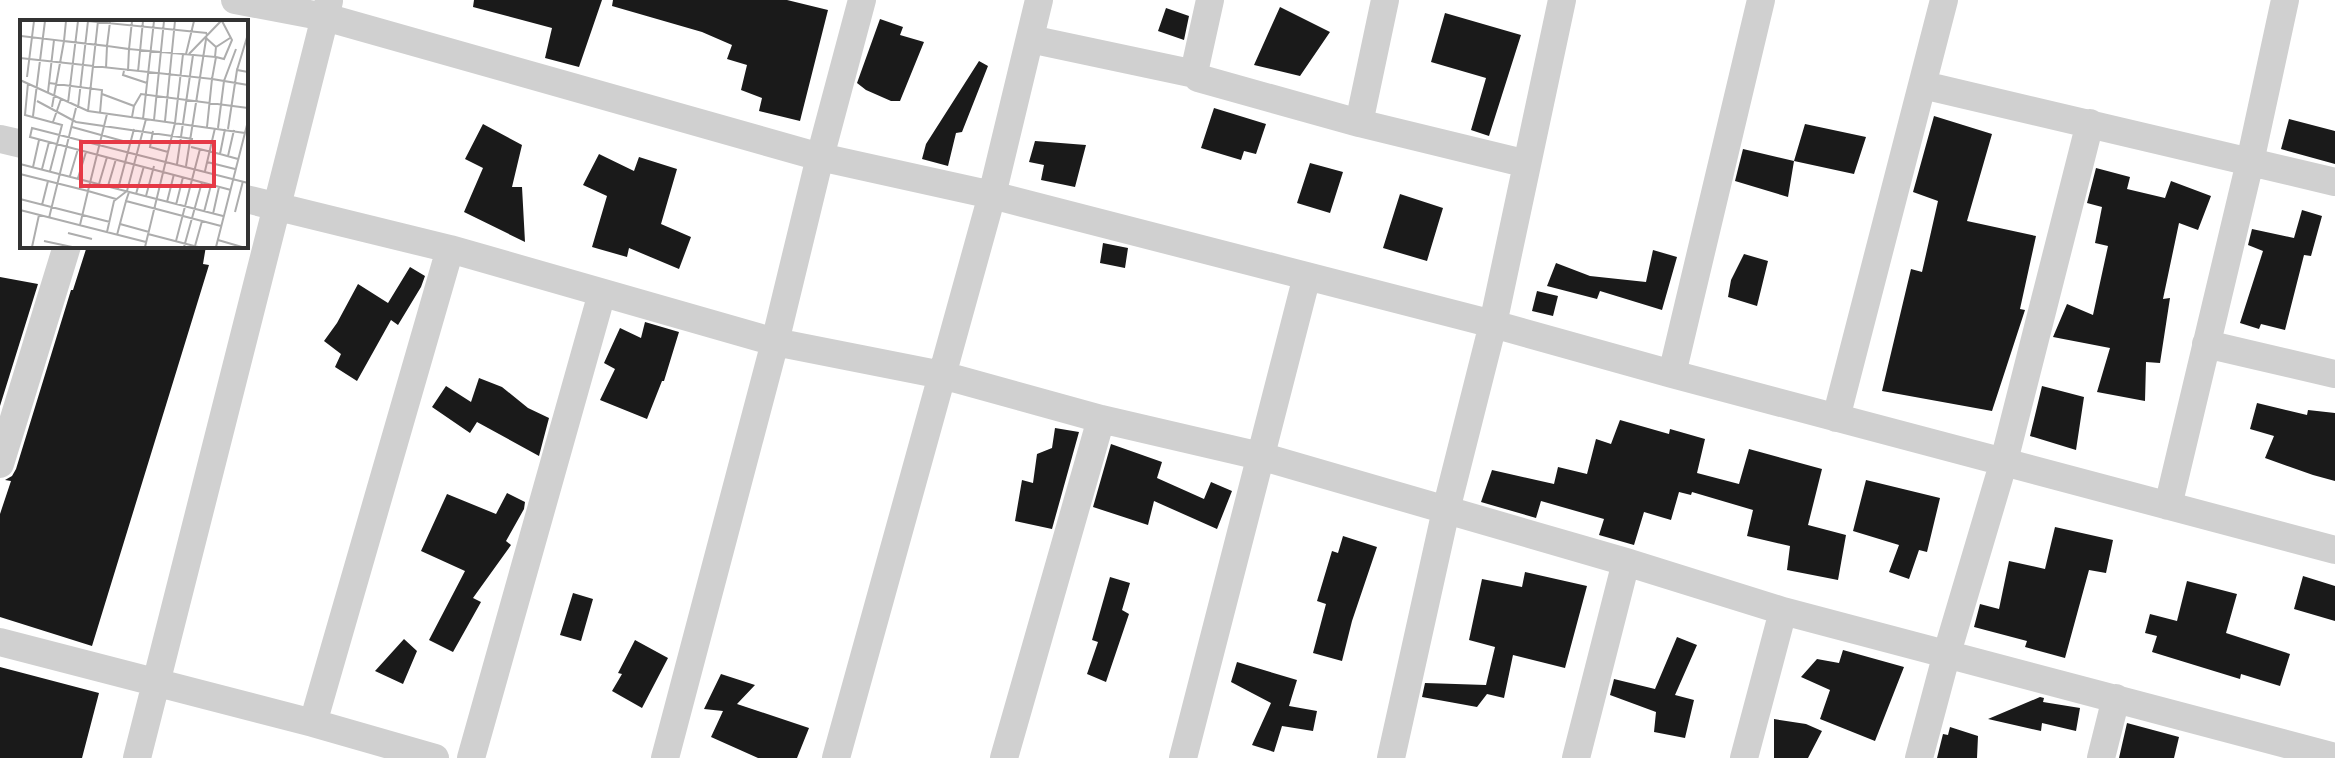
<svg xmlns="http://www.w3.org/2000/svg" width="2335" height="758" viewBox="0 0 2335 758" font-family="'Asap Condensed',sans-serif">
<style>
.building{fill:#1a1a1a}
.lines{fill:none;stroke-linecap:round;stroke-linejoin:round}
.minor{stroke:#d0d0d0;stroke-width:28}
.inset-road{fill:none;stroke:#adadad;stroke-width:2}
.view{fill:#e63946;fill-opacity:0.15;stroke:#e63946;stroke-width:4}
.inset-edge{fill:none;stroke:#333;stroke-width:4}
</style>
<rect width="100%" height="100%" fill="#fff"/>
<path class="building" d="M474,0h128l-23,67 -34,-9 7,-30 -79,-21z
M613,0h174l41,10 -28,111 -41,-10 3,-13 -21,-8 6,-25 -20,-6 5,-14 -30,-13 -90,-26z
M1280,7l50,25 -30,44 -46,-11z
M1166,8l23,8 -5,24 -26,-9z
M1445,13l76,22 -32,101 -18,-6 15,-52 -55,-16z
M880,19l23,8 -3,8 24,7 -24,59h-9l-25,-11 -9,-7z
M979,61l9,5 -26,66 -6,1 -8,33 -26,-7 4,-15z
M1214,108l52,16 -10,30 -12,-3 -3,9 -40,-12z
M1934,116l58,18 -25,87 69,15 -16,73 5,1 -33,101 -110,-20 29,-122 11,3 16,-71 -25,-9z
M2289,119l46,12v33l-54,-15z
M483,124l39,21 -10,42h10l3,55 -61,-30 19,-44 -18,-9z
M1805,124l61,13 -12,37 -60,-13z
M1035,141l51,4 -11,42 -34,-7 3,-15 -15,-3z
M1743,149l51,12 -6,36 -53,-16z
M599,154l35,17 5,-14 38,12 -16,55 30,13 -12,32 -50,-21 -2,9 -35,-10 15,-51 -24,-11z
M1310,163l33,9 -13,41 -33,-10z
M2096,168l34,9 -3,12 38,9 6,-17 40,15 -13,34 -19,-7 -16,76 7,-1 -10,65 -14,-1 -1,39 -48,-9 13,-44 -57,-11 14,-33 26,11 15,-69 -13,-3 7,-36 -15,-4z
M1400,194l43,14 -16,53 -44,-13z
M2302,210l20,6 -11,40 -7,-1 -19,75 -24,-6 -2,5 -19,-6 23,-72 -15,-6 4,-16 42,9z
M1103,243l25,5 -3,20 -25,-5z
M87,246h119l-3,18 6,1 -117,381 -92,-29v-103l11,-33 -6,-1 7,-4 4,-7 55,-179h2z
M1653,250l24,7 -15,53 -62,-19 -3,8 -50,-13 9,-23 34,13 56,6z
M1744,254l24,7 -11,45 -29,-9 3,-17z
M410,267l15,9 -4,11 -23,38 -7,-5 -34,61 -22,-14 6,-13 -17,-13 13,-18 21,-39 30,19z
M0,277l38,7 -38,122z
M1537,291l21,5 -5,20 -21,-5z
M645,322l34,10 -15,49h-2l-15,38 -47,-19 15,-31 -11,-6 16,-35 21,10z
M479,378l23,9 26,21 21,10 -10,38 -62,-34 -7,11 -38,-26 14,-21 25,16z
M2042,386l42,11 -8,53 -46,-14z
M2257,403l50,12 1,-5 27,3v68l-22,-6 -48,-17 9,-22 -24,-7z
M1620,420l49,14 1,-5 35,10 -8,34 42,11 10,-35 73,20 -14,56 38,10 -8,45 -51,-10 3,-24 -43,-10 6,-26 -61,-18 -1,3 -12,-3 -8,28 -27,-8 -10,33 -35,-10 5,-16 -63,-18 -5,17 -55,-16 11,-32 62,14 4,-17 29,7 9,-35 15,5z
M1055,428l24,4 -27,97 -37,-8 7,-41 11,3 4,-29 15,-6z
M1111,444l51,18 -5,16 47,21 7,-17 21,9 -15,38 -63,-28 -6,24 -55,-18z
M1866,480l74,18 -13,54 -8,-2 -10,29 -20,-7 10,-27 -46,-14z
M507,493l18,9 -1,7 -18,32 5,4 -38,53 8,4 -28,50 -24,-12 36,-69 -44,-20 26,-57 49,20z
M2055,527l58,13 -7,33 -17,-3 -24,88 -40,-11 2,-6 -53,-14 6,-23 19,5 10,-48 36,8z
M1343,536l34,11 -25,74 -10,40 -29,-8 13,-49 -9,-3 15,-50 6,2z
M1525,572l62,14 -22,82 -52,-13 -9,43 -17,-4 -10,13 -55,-10 3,-14 61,2 9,-38 -26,-7 13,-61 40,8z
M2303,576l32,10v35l-41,-12z
M1110,577l20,6 -8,27 7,4 -23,68 -19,-8 11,-32 -6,-2z
M2187,581l50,13 -11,39 64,21 -10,32 -39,-12 -1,5 -88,-27 5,-16 -12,-3 5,-19 27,7z
M573,593l20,6 -12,42 -21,-6z
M1677,637l20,8 -22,50 19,5 -9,38 -31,-6 2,-20 -46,-17 4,-16 41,10z
M404,639l13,12 -14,33 -28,-13z
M635,640l33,18 -26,50 -30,-17 10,-17 -4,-1z
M1843,650l61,17 -29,74 -55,-22 10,-29 -29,-13 16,-18 22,4z
M1237,662l60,18 -8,26 28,5 -4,20 -31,-5 -8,26 -22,-7 19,-42 -40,-21z
M0,667l99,26 -17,65h-82z
M721,674l34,11 -18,19 72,24 -12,30h-39l-47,-21 12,-26 -19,-2z
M2040,697l4,1 -1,4 37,6 -4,23 -34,-8 -1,8 -53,-12z
M1774,719l32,5 16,7 -14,27h-34z
M2127,723l52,14 -5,21h-55z
M1950,727l28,9 -1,22h-40l6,-24 5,1z"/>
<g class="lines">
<path class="minor" d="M235,0l90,17 495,140 172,38 501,129 179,50 663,176
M1210,0l-15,68 3,10 161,45 168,41
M1030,39l165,35
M1923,85l412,97
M1359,123l26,-123
M0,139l22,5
M246,199l204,50 325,93 167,33 159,44 159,37 366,106 157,49 552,146
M2206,344l129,30
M1672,374l89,-374
M1836,418l108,-418
M0,464l67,-218
M2168,506l82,-344 35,-162
M0,642l313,81 122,35
M313,723l137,-474
M137,758l192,-757
M471,758l131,-465
M665,758l110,-416 45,-185 42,-157
M836,758l156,-563 47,-195
M1004,758l97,-339
M1183,758l124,-482
M1391,758l55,-248 47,-186 69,-324
M1576,758l50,-196
M1744,758l39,-147
M1919,758l28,-105 57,-192 86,-338
M2101,758l15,-60"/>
</g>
<g transform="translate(20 20)">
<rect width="228" height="228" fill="#fff"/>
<path class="inset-road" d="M46,1l-2,20 43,5 -1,22M90,2l-3,24 22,3 3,-28M1,16l43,5 -12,66M186,18l10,9 14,-9M166,34l8,-33M169,34l32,-33M196,37l8,2 8,-19 -10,-19M0,38l192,21 4,-22M217,50l11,-36M104,51l-1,4 24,8M108,51l1,-22 86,8 1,-10M118,52l5,-51M7,57l7,-56M0,60l68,31 157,22M8,63l-3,32 37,10 -12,46M29,63l53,7 -2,23M28,72l6,-52M82,74l32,12 -2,11M17,81l39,21 117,17M48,83l10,-82M114,86l7,-12 107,14M58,88l10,-87 119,12M68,91l10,-90M87,94l-19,77 28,8M13,96l12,-95M123,99l11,-98M134,100l10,-99M145,101l10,-100M33,102l8,-23M52,107l58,16M187,107l5,-48 36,6M198,108l6,-47 12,-32M205,109l-5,25 18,5M208,109l9,-59 11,2M133,111l-3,16 18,5M171,127l29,7M208,136l6,-26M187,142l28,7M0,144l203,52M157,144l16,-109M166,146l21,-133M13,147l6,-27M22,149l7,-27M185,151l10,-43M0,154l68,17 -8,34M50,156l8,-27M58,158l8,-26M79,164l8,-27M88,166l8,-27M98,169l16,-60M211,170l-201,-53 2,-9 216,55M109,172l-3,9 95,25M116,174l8,-28M126,176l8,-30M0,179l90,23M147,182l7,-28M22,185l6,-24M156,185l7,-28M0,190l126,32M184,192l7,-27M215,192l8,-31M193,194l6,-27M29,198l27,-110M100,204l29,8M87,212l7,-31 13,-10 19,-72M48,213l24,6M128,214l50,13M97,215l9,-34M198,220l24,7M24,221l28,6M156,221l24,-92M175,226l7,-25M12,227l7,-32M125,227l30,-124 8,-69M164,227l18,-65M196,227l32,-126"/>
<path class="view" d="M61,122h133v44h-133z"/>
<rect width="228" height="228" class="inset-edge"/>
</g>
</svg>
